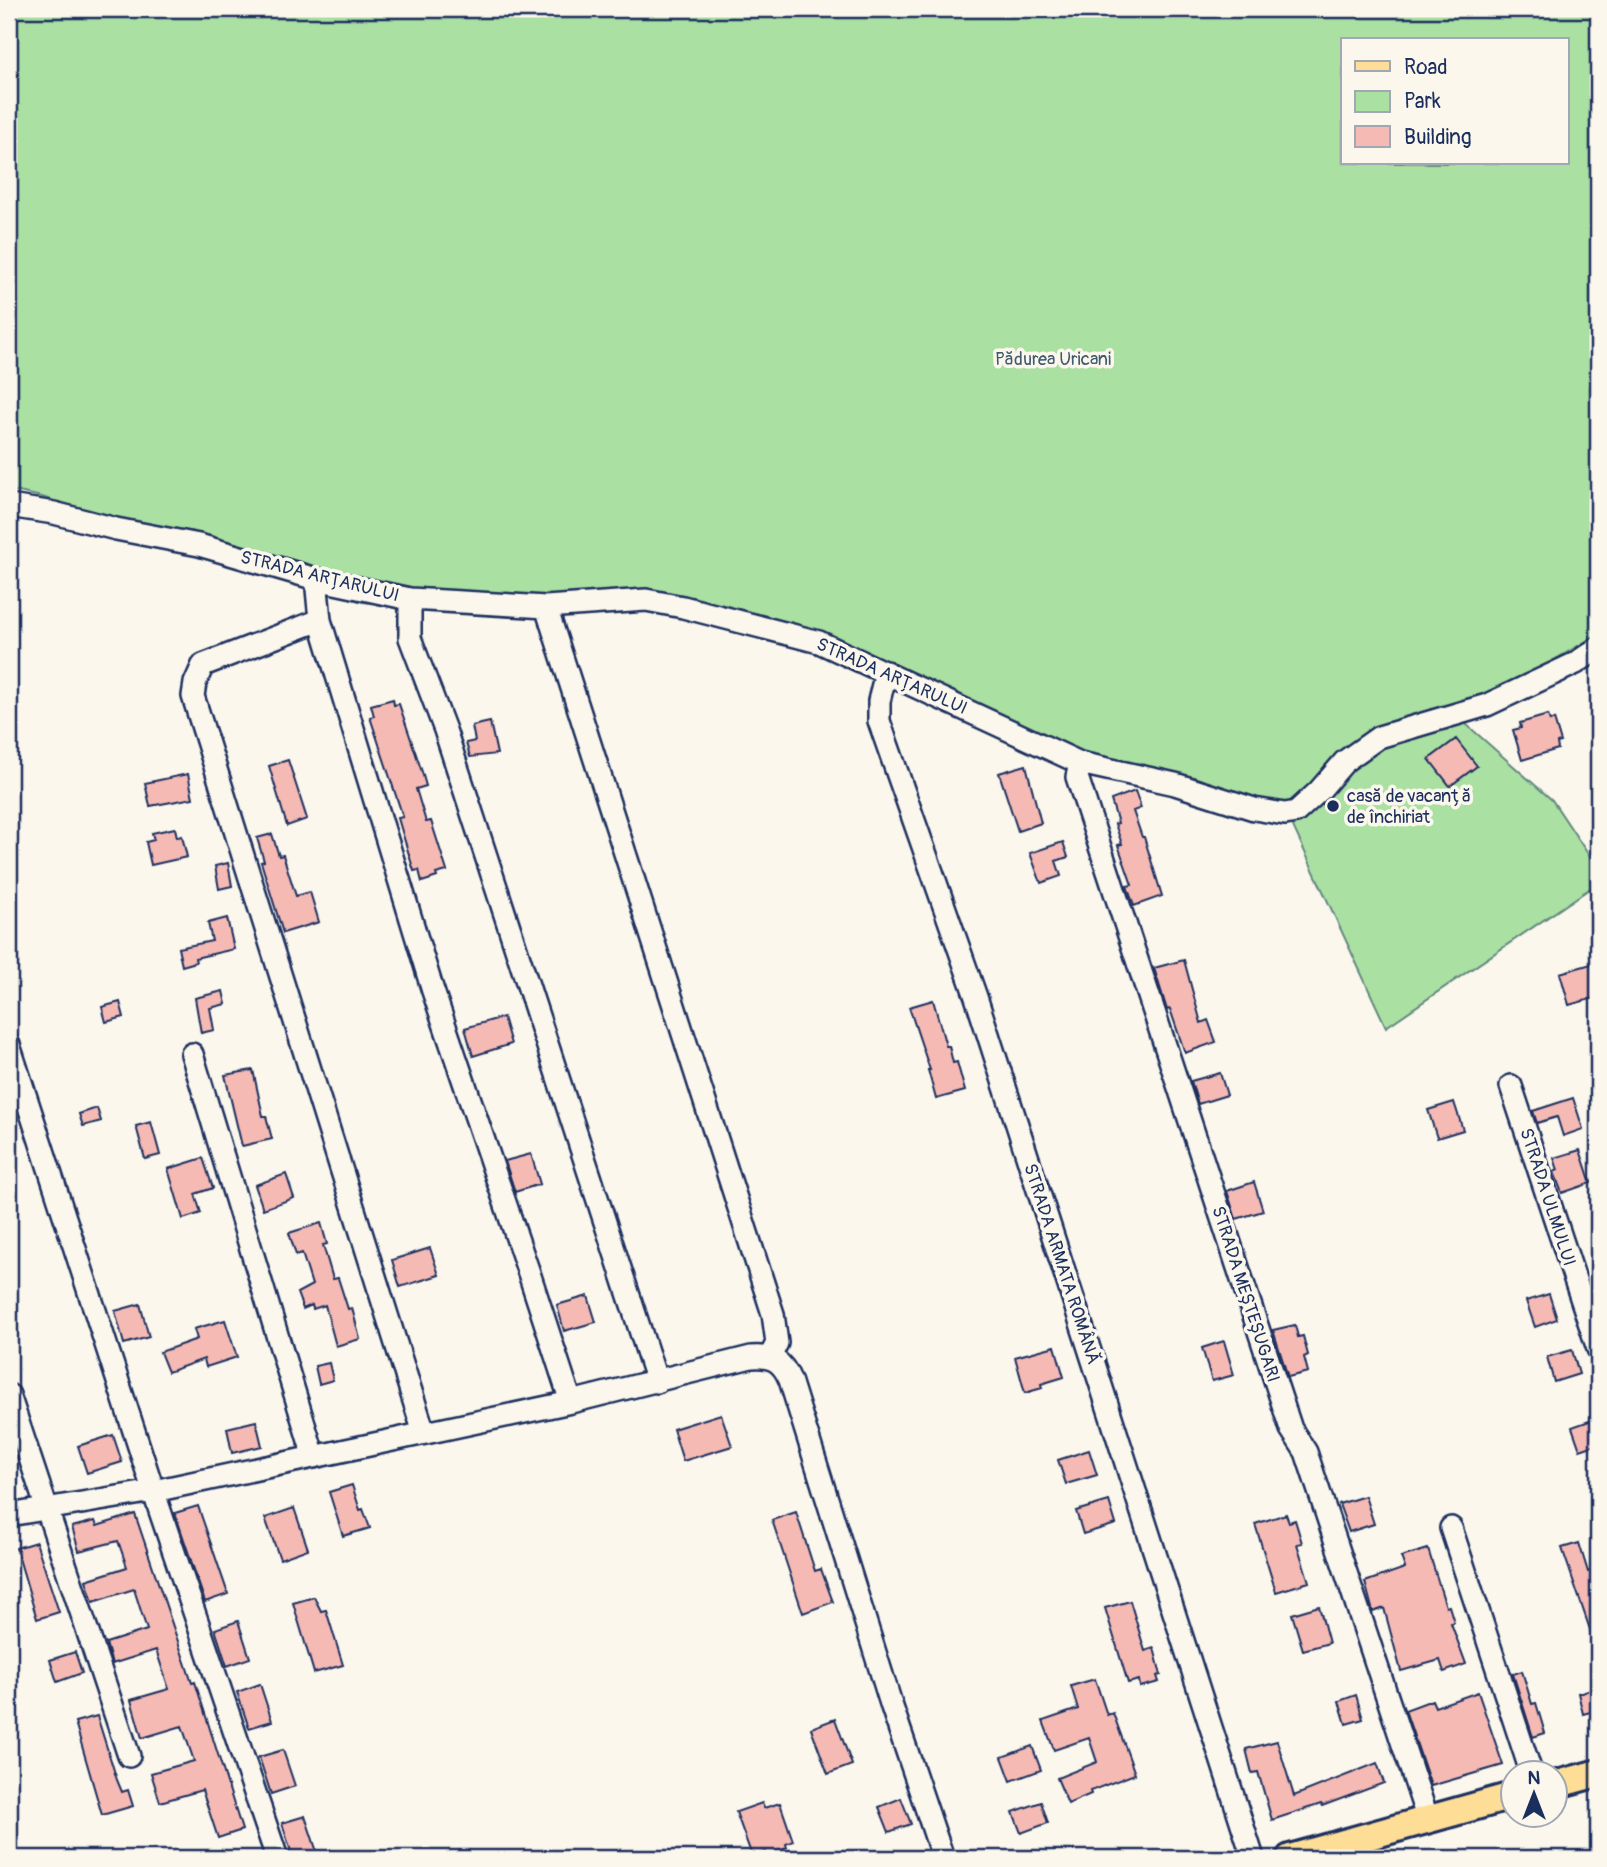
<svg xmlns="http://www.w3.org/2000/svg" width="1607" height="1867" viewBox="0 0 1607 1867" font-family="Pangolin,sans-serif">
<style>
.green{fill:#abe0a3;stroke:#638880;stroke-width:2;fill-rule:evenodd}
.building{fill:#f6bab5;stroke:#1b2f5e;stroke-width:2}
.lines{fill:none;stroke-linecap:round;stroke-linejoin:round}
.minor-casing{stroke:#1b2f5e;stroke-width:26}
.major-casing{stroke:#1b2f5e;stroke-width:32}
.minor{stroke:#fbf7ec;stroke-width:21}
.major{stroke:#fedd96;stroke-width:26}
.poi-dot{fill:#1b2f5e;stroke:#fbf7ec;stroke-width:2.5}
.labels{text-anchor:middle;stroke-width:7;stroke-linejoin:round;paint-order:stroke}
.park-label{font-size:18px;fill:#3f5b6f;stroke:#fbf7ec}
.street-label{font-size:18px;fill:#1b2f5e;stroke:#fbf7ec}
.poi-label{font-size:18px;fill:#1b2f5e;stroke:#fbf7ec;text-anchor:start}
</style>
<rect width="100%" height="100%" fill="#fbf7ec"/>
<filter id="ink" filterUnits="userSpaceOnUse"><feTurbulence type="fractalNoise" baseFrequency=".0143" numOctaves="2"/><feDisplacementMap in="SourceGraphic" scale="14" xChannelSelector="R" yChannelSelector="G"/><feConvolveMatrix kernelMatrix="1 2 1 2 8 2 1 2 1" color-interpolation-filters="sRGB"/></filter>
<g filter="url(#ink)">
<path class="green" d="M9,9h1589v625l-140,83 94,83 46,69v14l-212,144 -101,-218 -196,-49 -201,-92 -242,-62 -108,8 -176,-12 -320,-105 -33,-7zM1343,40h224v123h-224z"/>
<path class="building" d="M393,699l1,6 5,-1 23,68 4,14 -10,3 10,33 5,-1 16,50 -11,3 1,3 -15,5 -3,-12 -5,1 -11,-36 -5,-17 5,-1 -33,-100 4,-1 -3,-11z
M1548,715l2,6 4,-2 7,23 -4,1 1,6 -36,11 -9,-30 8,-2 -1,-5z
M490,722l7,32 -27,3 -4,-14 9,-2 -3,-15z
M1456,739l21,27 -27,20 -21,-27z
M288,760l19,59 -20,7 -18,-60z
M1026,765l15,58 -23,8 -19,-58z
M188,774l5,24 -43,8 -5,-23z
M1135,791l6,17 -8,3 9,26h2l18,59 -28,10 -7,-20 5,-1 -14,-40 4,-1 -7,-20 3,-1 -7,-23z
M175,828l2,9 5,-1 5,21 -36,8 -5,-23 8,-2 -2,-7z
M272,834l7,22 4,-1 13,41 14,-4 9,30 -36,11 -22,-71 3,-1 -7,-23z
M1063,842l5,15 -12,4 5,15 -20,7 -11,-30z
M228,863l4,23 -13,3 -4,-23z
M227,918l7,31 -39,9 1,4 -14,4 -4,-18 34,-7 -4,-18z
M1184,960l17,63 7,-3 8,22 -31,11 -15,-44 -3,1 -13,-42z
M1598,962v35l-29,8 -9,-32z
M223,991l3,13 -16,4 4,22 -13,3 -6,-35z
M933,1000l13,46h3l4,17 4,-1 8,29 -29,8 -8,-29h2l-21,-63z
M120,1002l4,15 -18,5 -4,-15z
M503,1017l8,27 -38,12 -8,-28z
M253,1070l10,46h3l6,23 -30,7 -17,-71z
M1220,1073l7,22 -29,9 -7,-23z
M1573,1098l10,31 -20,7 -6,-19 -20,6 -4,-12z
M1454,1102l9,28 -26,8 -9,-28z
M97,1108l4,13 -18,5 -4,-12z
M151,1122l9,33 -15,4 -9,-33z
M1580,1150l11,33 -29,10 -8,-21 4,-2 -4,-12z
M531,1154l9,30 -25,8 -10,-31z
M203,1158l10,30 -18,6 6,19 -18,6 -15,-50z
M286,1174l8,24 -31,11 -8,-24z
M1254,1182l9,29 -27,8 -9,-28z
M321,1223l6,21 -4,1 10,34 5,-1 10,31 4,-1 8,31 -24,7 -11,-41 -12,4 -1,-4 -9,4 -6,-16 15,-8 -10,-32 -6,2 -7,-22z
M430,1248l9,27 -39,12 -8,-27z
M1549,1294l8,25 -22,8 -9,-26z
M588,1296l8,26 -32,9 -7,-26z
M140,1304l9,33 -25,7 -9,-33z
M225,1320l12,37 -31,10 -2,-8 -36,13 -8,-20 37,-13 -3,-10z
M1295,1325l3,12 5,-1 5,19 -4,2 4,15 -20,5 -15,-47z
M1224,1341l10,34 -22,6 -10,-33z
M1055,1346l9,31 -23,7 1,4 -17,5 -10,-36z
M1572,1350l7,24 -25,8 -7,-25z
M329,1363l4,17 -14,4 -4,-18z
M721,1414l11,32 -49,15 -10,-32z
M1598,1418v26l-18,6 -8,-23z
M256,1421l6,25 -30,7 -5,-25z
M113,1435l9,27 -35,11 -9,-27z
M1089,1450l8,25 -31,9 -8,-24z
M352,1485l8,25 3,-1 7,19 -27,8 -14,-44z
M1365,1496l9,28 -25,8 -10,-28z
M1109,1501l7,23 -33,10 -7,-23z
M198,1506l30,88 -23,8 -30,-89z
M294,1508l14,41 -28,10 -15,-41z
M796,1512l19,59 6,-2 12,33 -30,11 -31,-93z
M135,1514l57,169 3,-1 47,148 -24,8 -16,-48 -42,12 -9,-29 43,-12 -12,-35 -40,12 -11,-38 38,-11 -13,-39 -44,14 -6,-21 41,-13 -13,-41 -41,13 -7,-22 41,-13 -9,-26 -39,10 -7,-24 23,-6 2,5z
M1286,1514l3,8 6,-2 7,23 -5,1 12,38 -33,10 -21,-68z
M36,1542l23,70 -22,7 -21,-71z
M1579,1543l9,29 10,-4v79h-2l-34,-99z
M1428,1549l18,58 3,-1 5,16 -3,1 15,41 -22,8 -4,-12 -39,11 -17,-63 -11,4 -8,-30 40,-14 -4,-11z
M314,1597l7,14 5,-1 17,55 -29,8 -21,-70z
M1130,1601l15,50 9,-3 7,27 -4,1 2,6 -19,5 -1,-7 -11,3 -23,-75z
M1319,1606l10,37 -26,7 -11,-36z
M238,1621l12,37 -23,8 -12,-37z
M75,1652l7,21 -25,9 -7,-22z
M1522,1671l10,33 4,-1 9,30 -12,4 -20,-63z
M1095,1679l12,36 6,-2 22,61 -45,17 1,3 -23,10 -11,-26 40,-16 -8,-24 -35,12 -11,-29 35,-12 -7,-23z
M260,1684l12,37 -23,7 -12,-36z
M1598,1687v23l-15,4 -5,-21z
M1478,1692l25,73 -72,21 -26,-76 27,-10 3,7z
M1356,1695l7,24 -17,5 -7,-23z
M97,1716l20,64 5,12 6,-2 5,16 -31,9 -27,-93z
M835,1719l17,46 -24,9 -17,-46z
M1277,1741l17,55 83,-33 7,20 -62,23 -1,-2 -49,16 -14,-48 -6,1 -6,-24z
M1032,1746l9,24 -30,11 -9,-24z
M283,1750l12,36 -24,8 -12,-37z
M901,1798l10,26 -22,8 -10,-25z
M1041,1802l7,21 -27,10 -8,-21z
M762,1803l2,5 16,-5 13,38 -7,3 1,4 -20,7 -1,-4 -14,5 -16,-44z
M305,1816l12,36 -24,6 -11,-35z"/>
<g class="lines">
<g class="minor-casing">
<path id="minor" d="M9,506l45,7 62,16 83,16 117,34 94,20 136,8 100,-7 37,7 136,35 261,121 95,21 79,25 31,5 11,-2 23,-21 26,-30 34,-24 108,-32 89,-42 22,-15
M316,579l4,41 -117,45 -8,18 -2,13 231,737
M410,599v39l35,92 212,652
M546,607l227,707 4,29 -7,14
M320,620l112,368 98,288 41,126
M886,672l-7,29v20l97,276 277,861
M1080,763l-3,14 214,652 15,23 122,368
M9,1045l148,457 120,356
M192,1054l122,403
M1511,1086l87,263
M9,1395l120,361
M9,1515l145,-24 417,-89 180,-45c21,-2 31,4 39,23l102,327 51,151
M1451,1528l80,244"/>
</g>
<g class="major-casing">
<path id="major" d="M1554,1785l44,-12
M1290,1858l222,-62"/>
</g>
<use href="#minor" class="minor"/>
<use href="#major" class="major"/>
</g>
</g>
<circle class="poi-dot" cx="1333" cy="806" r="7"/>
<g class="labels">
<g class="park-label">
<text x="1053" y="365">Pădurea Uricani</text>
</g>
<g class="street-label">
<text transform="translate(320 576) rotate(14)" y="6">STRADA ARȚARULUI</text>
<text transform="translate(892 676) rotate(24)" y="6">STRADA ARȚARULUI</text>
<text transform="translate(1548 1197) rotate(72)" y="6">STRADA ULMULUI</text>
<text transform="translate(1062 1264) rotate(72)" y="6">STRADA ARMATA ROMÂNĂ</text>
<text transform="translate(1246 1294) rotate(72)" y="6">STRADA MEȘTEȘUGARI</text>
</g>
<g class="poi-label">
<text x="1347" y="802">casă de vacanță<tspan x="1347" dy="21">de închiriat</tspan></text>
</g>
</g>
<rect width="1607" height="1867" fill="none" stroke="#fbf7ec" stroke-width="35"/>
<rect x="18" y="18" width="1572" height="1832" fill="none" stroke="#1b2f5e" stroke-width="2.5" filter="url(#ink)"/>
<rect x="1341" y="38" width="228" height="126" fill="#fbf7ec" stroke="#a1a7b3" stroke-width="2"/>
<rect x="1355" y="61" width="35" height="10" fill="#fedd96" stroke="#a1a7b3" stroke-width="2"/>
<text x="1404" y="74" font-size="21" fill="#1b2f5e">Road</text>
<rect x="1355" y="91" width="35" height="21" fill="#abe0a3" stroke="#a1a7b3" stroke-width="2"/>
<text x="1404" y="108" font-size="21" fill="#1b2f5e">Park</text>
<rect x="1355" y="126" width="35" height="21" fill="#f6bab5" stroke="#a1a7b3" stroke-width="2"/>
<text x="1404" y="144" font-size="21" fill="#1b2f5e">Building</text>
<g transform="translate(1534 1794)"><circle r="33" fill="#fbf7ec" stroke="#a1a7b3" stroke-width="2"/>
<path d="M0-5L12 26L0 18L-12 26Z" fill="#1b2f5e"/>
<text y="-10" font-size="19" font-weight="bold" text-anchor="middle" fill="#1b2f5e">N</text>
</g>
</svg>
